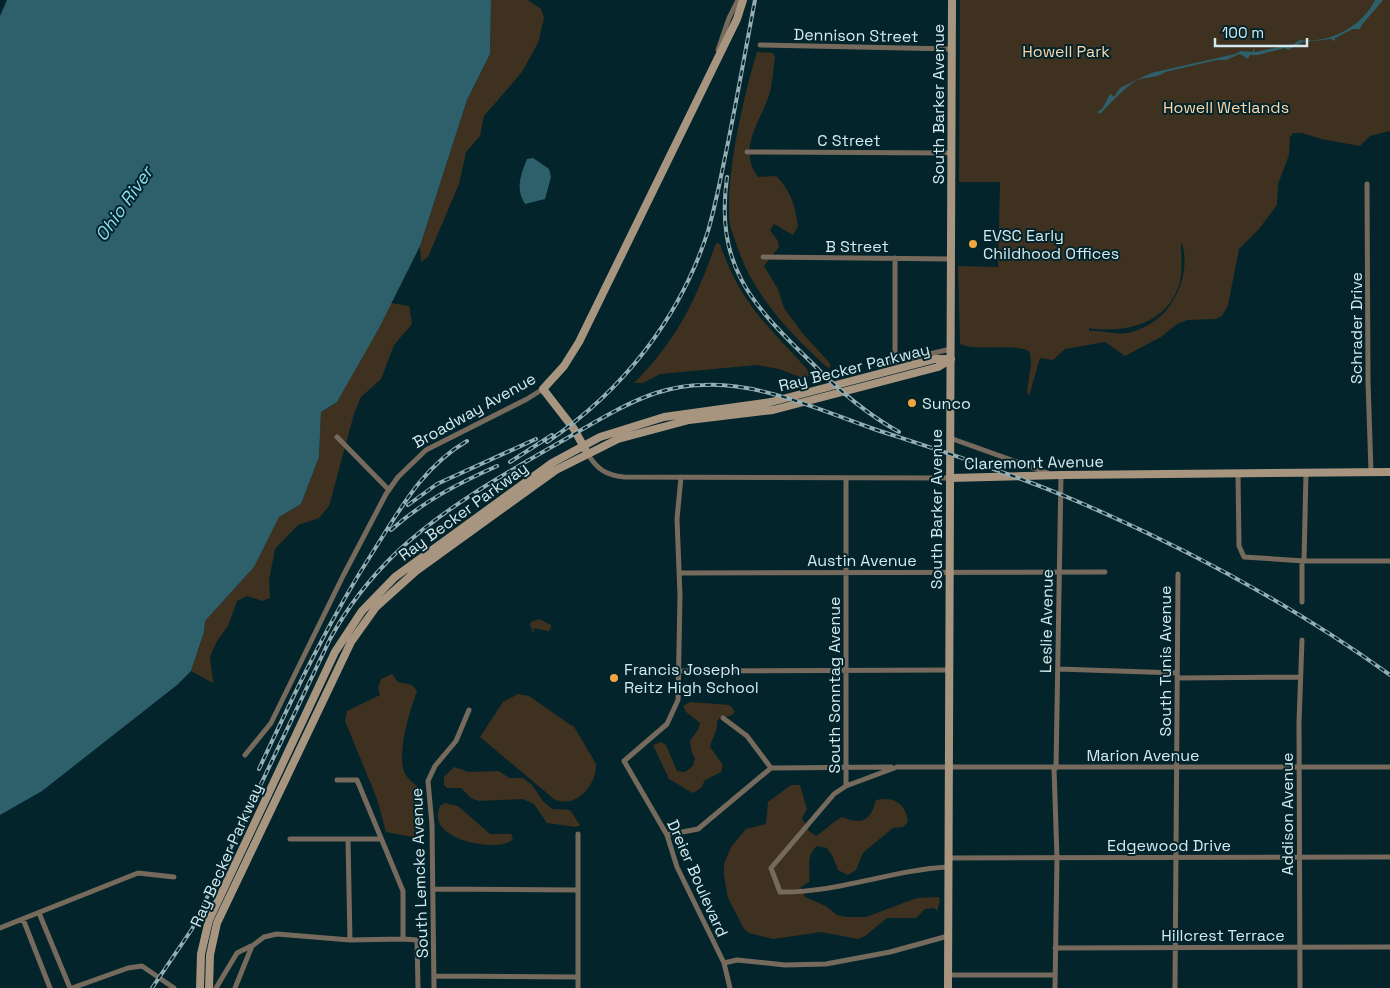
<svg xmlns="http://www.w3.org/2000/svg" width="1390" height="988" viewBox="0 0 1390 988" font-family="'Space Grotesk',sans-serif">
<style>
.green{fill:#3f3120;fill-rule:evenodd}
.water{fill:#2e606c}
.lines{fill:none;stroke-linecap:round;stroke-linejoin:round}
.street{stroke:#766a5c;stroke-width:5}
.secondary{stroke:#a8957f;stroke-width:8}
.rail-casing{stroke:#95aeb4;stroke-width:4}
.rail{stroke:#03242b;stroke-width:2;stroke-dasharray:5.5;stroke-linecap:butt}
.poi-dot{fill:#f0a63f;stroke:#03242b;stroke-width:2}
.labels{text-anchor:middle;stroke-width:4;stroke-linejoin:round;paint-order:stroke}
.street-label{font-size:16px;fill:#d4eaf0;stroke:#03242b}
.park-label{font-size:16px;fill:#fcd7ac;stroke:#03242b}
.poi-label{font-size:16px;fill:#d4eaf0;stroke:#03242b;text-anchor:start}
.water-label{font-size:18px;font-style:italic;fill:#89def3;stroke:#03242b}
</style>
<rect width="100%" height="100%" fill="#03242b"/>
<path class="green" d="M491,0h37l13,9 3,9 -6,25 -16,29 -38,44 -4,20 -14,16 -7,32 -31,73 -7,5 -1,-16 47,-146 23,-46z
M960,0h430v131l-20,5 -10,10 -39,-7 -19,-6h-9l-3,4 -1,18 -11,29 -1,21 -18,24 -20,20 -11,56 -6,11 -6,3 -28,1 -11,4 -16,13 -36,19 -20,-14 -40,7 -12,11 -13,-2 -11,38 -2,-4 4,-29 -1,-11c-13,-10 -55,0 -70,-8l-2,-78 40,1 2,-85h-41zM1181,242c4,8 4,18 3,27 -4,31 -25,58 -57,64 -13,2 -26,-3 -38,-2v-3c37,6 81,-5 91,-47 3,-13 1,-26 1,-39z
M757,52l16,1 2,4c-2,12 -2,26 -6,38 -9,28 -32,53 -11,82l18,-1c15,15 19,29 22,50l-5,9 -19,-11 -4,6 8,11 1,6 -15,19 14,23 6,19 19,26 25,27 3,4 -2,4c-39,-36 -75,-72 -92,-123 -2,-7 -6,-15 -7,-22 -6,-43 14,-130 27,-172z
M716,243l4,1c20,59 47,81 87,125l2,7 -4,3 -26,-10 -22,-4 -97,9 -17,9h-9c43,-43 62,-83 82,-140z
M391,303l18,3 3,18 -18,21 -13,34 -20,18 -7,17 -25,92 -10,12 -21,7 -23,24 -6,31 1,18 -8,3 -15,-5 -10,5 -9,25 -11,15 -7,16 3,26 -22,-12 13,-39 1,-11 49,-54 25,-50 22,-13 18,-47 2,-45 16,-10z
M539,619l12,6v3l-5,7 2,-4 -14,-3v6l-4,-9 1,-3z
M392,674l6,8 14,3 5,6c-7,19 -21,64 -12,83 4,6 12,12 17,17l3,40 -4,5 -9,1 -26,-5 -9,-33 -32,-78 2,-10 33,-16 -2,-7 3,-9z
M518,694l11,2 43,30 1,-1 23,39c1,20 -20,46 -42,35l-74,-62 23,-35z
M690,702l40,3 5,7 -5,4 -10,1 -3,5c1,10 -5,15 -7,25l13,18 -2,7 -16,8 -4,8 -8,5 -24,-14 -16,-34 8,-3 5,3 11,26 8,1 8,-6 2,-8 -3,-5 -2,-12 8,-11 2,-7 -14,-11 -3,-6z
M454,767l15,5 30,-1 10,7h14l9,7 11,16 9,8 18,1 10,15 -4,2 -29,-4 -13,-19 -11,-5 -44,2 -8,-3 -10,-10h-14l-3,-3v-8z
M791,785h9l7,24 -5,9 7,13 7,5c10,-6 15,-13 26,-19 20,8 28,5 34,-17 18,-4 30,3 32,22l-5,5 -10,1 -22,18 -8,7 -7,17 -8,5 -10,-5 -5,-13 -6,-9 -10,-2c-12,11 -6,21 -8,36l-8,5 4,10 21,9 11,9 9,2h20l51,-19 22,-1 1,4 -3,10 -3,-3 -9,1 -9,9h-29l-22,18 -7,3 -37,-7 -48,7 -24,-6 -5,-4 -16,-31 -4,-22v-12l7,-17 15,-18 20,-5 2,-22z
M445,803l13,3 32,28h21l2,5c-12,15 -92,1 -72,-34z"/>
<path class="water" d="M7,0h484l-1,54 -23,46 -47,146 -41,82 -42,74 -16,10 -2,45 -18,47 -22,13 -25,50 -49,54 -1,11 -13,39 -14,14 -135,106 -42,24v-799z
M1375,0h8c-5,7 -22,24 -23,29h-7l-18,9v3l-4,-2 -28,3 -15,8 -3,-2 -27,7h-8l-2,4 -8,-5 -14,6h-9l-52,12c-3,4 -20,6 -24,7 -10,1 -33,27 -41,35l-3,-2 5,-3 8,-15 4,3 6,-9 31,-15 84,-19 6,-3 12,1v-4l2,4 39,-8 5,-4c30,4 63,-13 76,-40z
M533,158l16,11 2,8 -6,22 -20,5c-10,-15 -4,-30 2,-45z"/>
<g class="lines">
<path class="street" d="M760,45l192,4
M718,50l11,-32 9,-18
M747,152l204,1
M1367,184l1,197 3,91
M763,257l188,2
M882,362h13l56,-13
M895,362v-104
M337,437l52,53
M950,438l98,35
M587,453c10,16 18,22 37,24l326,1
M1238,473l1,73 5,11 60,4h86
M681,477l-4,42 3,77 -2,104 -11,24 -43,37 43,74 10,32 47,96 6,25
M1302,561v41
M1304,561l2,-88
M680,573l425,-1
M1058,669l119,4
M680,671l269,-1
M1177,678l123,-1
M723,718l24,18 24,32
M245,755l26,-32 72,-147 43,-82 12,-17 28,-27 101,-51 16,-10
M1054,768l3,90 -2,130
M1056,768l5,-293
M337,780h20l46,111v48l14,1 1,48
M846,786v-308
M578,834v154
M667,835l31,-6 73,-61 120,-1
M290,839h91
M348,839l2,101
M948,858l442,-1
M948,867c-57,3 -110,26 -168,25l-9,-24 63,-74 12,-8 51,-19h493
M434,889l143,1
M39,913l31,75
M23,919l27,69
M0,928l138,-55 36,4
M1055,948l335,-1
M724,963l13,-3 48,5 41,-1 64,-12 58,-16
M948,975h107
M434,976l143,1
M72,988l56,-20 14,-2 32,22
M216,988l21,-35 14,-7
M235,988l17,-42 12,-9 13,-3 73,6 53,-1
M434,988l-2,-163 -4,-44 7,-15 21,-25 13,-31
M1175,988l3,-414
M1300,988l-1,-266 3,-82"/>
<path class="secondary" d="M585,449l-11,-20 -31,-40 21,-23 15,-24 158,-323 6,-19
M950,478l111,-3 329,-3
M200,988l1,-34 8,-34 126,-268 27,-41 33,-34 157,-114 48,-26 64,-20 107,-15 164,-43h16
M209,988l1,-33 7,-32 134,-281 25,-35 40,-36 140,-101 62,-31 71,-19 84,-10 165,-43 13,-8
M948,988l4,-988"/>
<g class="rail-casing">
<path id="rail" d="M727,177c-12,88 24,127 83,184 27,28 55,52 89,71
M547,442c76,-51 133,-124 161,-211 7,-24 12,-49 17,-74 11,-52 20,-105 30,-157
M510,462l42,-27
M408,505l29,-21 99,-45
M391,530c31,-28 68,-47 106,-64
M259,769c36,-77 71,-151 117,-222 26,-41 48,-81 91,-106
M152,988l40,-59 138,-290c18,-33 40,-61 67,-87 50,-47 113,-81 172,-115 28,-16 57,-34 87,-44 16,-5 32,-8 48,-8 56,-3 118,26 170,44 70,23 140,45 207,74 109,47 213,103 309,172"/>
</g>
<use href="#rail" class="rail"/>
</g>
<g class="poi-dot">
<circle cx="973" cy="244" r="5"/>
<circle cx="912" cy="403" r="5"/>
<circle cx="614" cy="678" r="5"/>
</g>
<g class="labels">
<g class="street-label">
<text transform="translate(856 35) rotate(1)" y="6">Dennison Street</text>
<text transform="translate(938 104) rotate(-90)" y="6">South Barker Avenue</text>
<text x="849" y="146">C Street</text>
<text x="857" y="252">B Street</text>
<text transform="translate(1356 328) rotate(-90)" y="6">Schrader Drive</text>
<text transform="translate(854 367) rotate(-14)" y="6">Ray Becker Parkway</text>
<text transform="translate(474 410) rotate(-29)" y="6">Broadway Avenue</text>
<text transform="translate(1034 462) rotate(-1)" y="6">Claremont Avenue</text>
<text transform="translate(936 509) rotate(-90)" y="6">South Barker Avenue</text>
<text transform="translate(463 511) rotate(-36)" y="6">Ray Becker Parkway</text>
<text x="862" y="566">Austin Avenue</text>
<text transform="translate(1046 621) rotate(-89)" y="6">Leslie Avenue</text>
<text transform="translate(1165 661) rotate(-90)" y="6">South Tunis Avenue</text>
<text transform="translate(834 685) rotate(-90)" y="6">South Sonntag Avenue</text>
<text x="1143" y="761">Marion Avenue</text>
<text transform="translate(1287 814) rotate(-90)" y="6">Addison Avenue</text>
<text x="1169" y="851">Edgewood Drive</text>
<text transform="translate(226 855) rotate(-66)" y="6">Ray Becker Parkway</text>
<text transform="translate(419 873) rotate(-92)" y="6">South Lemcke Avenue</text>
<text transform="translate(698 878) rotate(66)" y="6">Dreier Boulevard</text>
<text x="1223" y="941">Hillcrest Terrace</text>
</g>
<g class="park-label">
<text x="1066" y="57">Howell Park</text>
<text x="1226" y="113">Howell Wetlands</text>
</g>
<g class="poi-label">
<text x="983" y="241">EVSC Early<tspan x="983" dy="18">Childhood Offices</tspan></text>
<text x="922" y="409">Sunco</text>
<text x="624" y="675">Francis Joseph<tspan x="624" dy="18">Reitz High School</tspan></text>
</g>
<g class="water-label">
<text transform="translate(124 204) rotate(-55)" y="6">Ohio River</text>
</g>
</g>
<path d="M1215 38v8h92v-8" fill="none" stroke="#d4eaf0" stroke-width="2.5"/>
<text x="1222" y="38" font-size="15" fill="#d4eaf0" stroke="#03242b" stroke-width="4" paint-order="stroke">100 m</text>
</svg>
